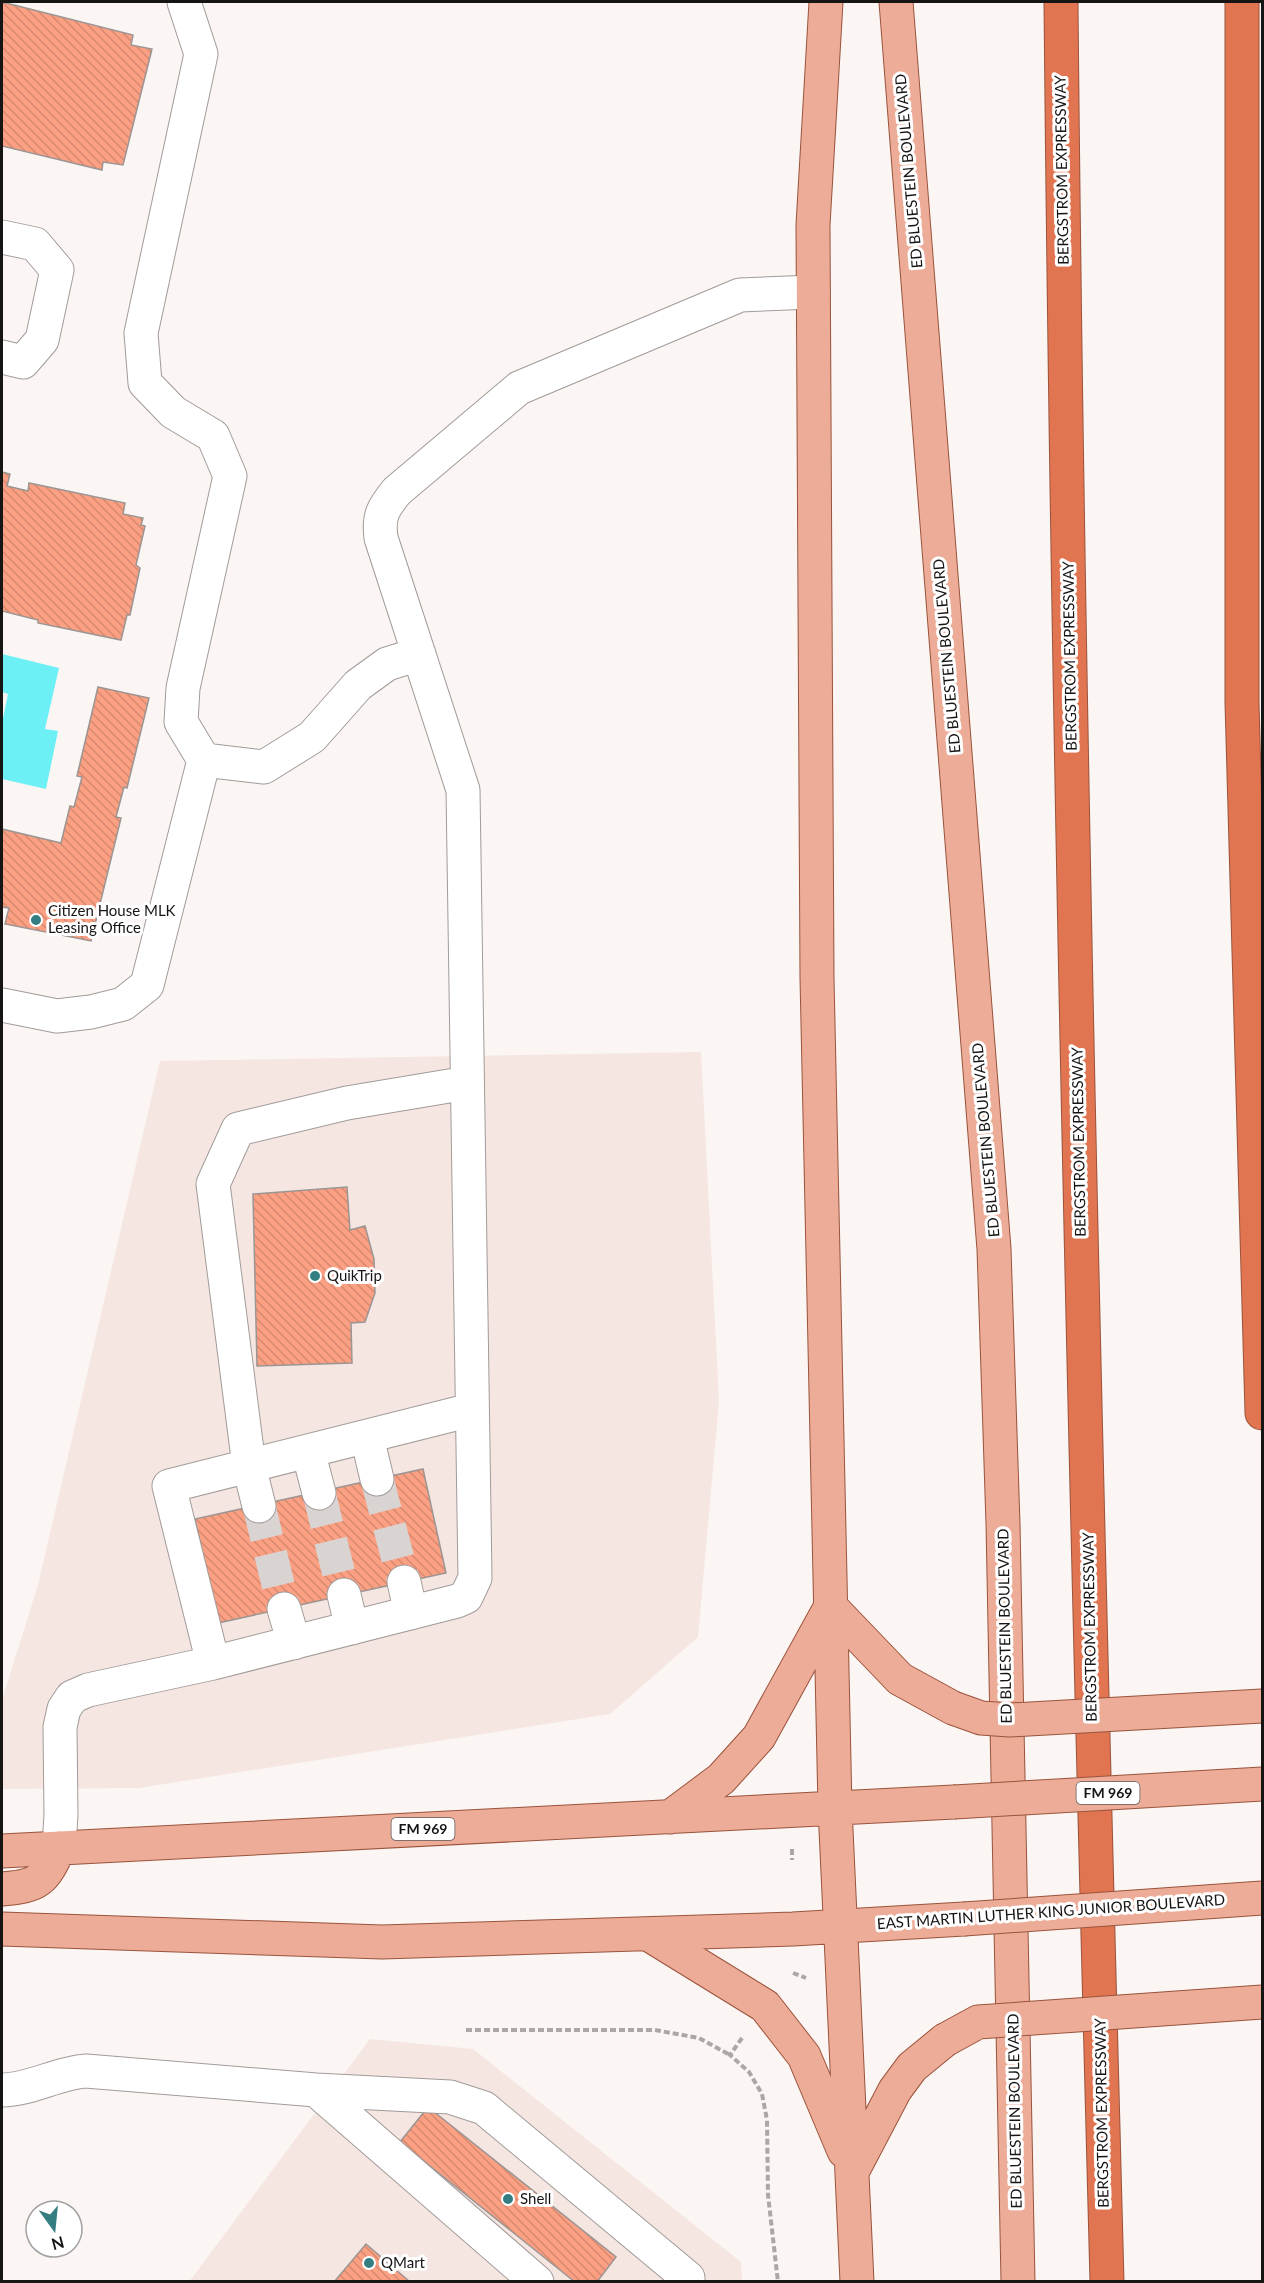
<svg xmlns="http://www.w3.org/2000/svg" width="1264" height="2283" viewBox="0 0 1264 2283" font-family="Lato,sans-serif">
<style>
.built{fill:#f5e6e1}
.water{fill:#6cf0f6}
.building{fill:url(#building-back-hatch);stroke:#9b9593;stroke-width:1.5}
.lines{fill:none;stroke-linecap:round;stroke-linejoin:round}
.minor-tunnel{stroke:#d9d3d2;stroke-width:33;stroke-dasharray:33 16;stroke-linecap:butt}
.minor-casing{stroke:#a19b99;stroke-width:35}
.major-casing{stroke:#9a533c;stroke-width:35}
.highway-casing{stroke:#9a533c;stroke-width:35}
.path{stroke:#aca7a5;stroke-width:4;stroke-dasharray:6 3;stroke-linecap:butt}
.minor{stroke:#fff;stroke-width:33}
.major{stroke:#edac97;stroke-width:33}
.highway{stroke:#e17551;stroke-width:33}
.major-bridge-casing{stroke:#9a533c;stroke-width:35;stroke-linecap:butt}
.major-bridge{stroke:#edac97;stroke-width:33}
.poi-dot{fill:#347d81;stroke:#fff;stroke-width:2}
.labels{text-anchor:middle;stroke-width:6;stroke-linejoin:round;paint-order:stroke}
.shield{fill:#fff;stroke:#5d5a5a;stroke-width:1.5}
.shield-label{font-size:14px;font-weight:bold;fill:#171414}
.street-label{font-size:15px;fill:#171414;stroke:#fff}
.poi-label{font-size:15px;fill:#171414;stroke:#fff;text-anchor:start}
</style>
<defs>
<pattern id="building-back-hatch" width="6" height="6" patternUnits="userSpaceOnUse" patternTransform="scale(1.5)"><rect width="6" height="6" fill="#fba083"/><path d="M-1 5l2 2M0 0l6 6M5-1l2 2" fill="none" stroke="#d68970"/></pattern>
</defs>
<rect width="100%" height="100%" fill="#fbf5f3"/>
<path class="built" d="M701,1052l18,349 -21,236 -88,77 -471,74 -137,1v-89l36,-115 122,-524z
M370,2039l103,10 268,213 1,19 -553,1z"/>
<path class="water" d="M2,654l57,14 -14,61 13,2 -12,58 -44,-10v-56l6,-29 -6,-2z"/>
<path class="building" d="M2,2l131,33 -2,10 21,4 -29,116 -20,-3 -1,8 -100,-24z
M2,472l8,2 -3,12 21,5 1,-8 96,20 -2,11 20,4 -2,7 4,1 -9,39 4,3 -10,47h-3l-6,25 -83,-17v-3l-36,-9z
M98,687l51,11 -22,90 -3,-1 -8,30 5,1 -30,123 -86,-17 4,-16 -7,-1v-78l59,14 9,-37 4,1 8,-30 -5,-1z
M347,1187l3,43 15,-4 9,33 1,34 -10,29 -14,1 1,40 -95,3 -4,-172z
M423,1469l23,104 -228,50 -23,-104z
M428,2107l188,150 -19,25h-22l-175,-140z
M366,2244l44,38h-76z"/>
<g class="lines">
<path class="minor-tunnel" d="M377,1479l27,103
M319,1493l25,102
M259,1506l25,103"/>
<g class="minor-casing">
<path id="minor" d="M184,2l17,52 -60,279 4,50 28,29 40,24 17,40 -47,212 -2,34 23,38
M2,237l33,7 22,26 -15,70 -19,22 -21,-5
M2,1005l55,11 34,-4 32,-8 24,-19 57,-225 60,7 48,-30 46,-52 29,-21 32,-10
M367,1437l10,42
M308,1451l11,42
M259,1506l-10,-40 -36,-282 25,-55 109,-26 120,-20
M404,1582l7,31
M344,1595l8,33
M284,1609l10,34
M213,1663l-44,-177 302,-76
M59,1848l2,-34 -1,-87 4,-18 8,-12 16,-7 125,-27 244,-62 9,-4 9,-19 -12,-788 -82,-252c-3,-22 2,-30 16,-47l122,-103 221,-93 73,-3
M2,2090c28,0 55,-17 84,-19l230,19 134,7 34,11 204,170v4
M316,2090l221,192"/>
</g>
<g class="major-casing">
<path id="major" d="M826,2l-13,223 4,753 18,830 22,474
M896,2l98,1247 9,275 15,758
M830,1606l70,73 53,29
M670,1817l51,-38 38,-42 71,-129
M2,1851l952,-49
M2,1889c37,-3 42,-8 57,-41
M2,1929l380,13 411,-13 171,-10
M648,1934l117,72 39,50 40,95
M853,2170l42,-80 17,-23 33,-27"/>
</g>
<g class="highway-casing">
<path id="highway" d="M1061,2c7,760 26,1520 46,2280
M1242,2v701l20,710"/>
</g>
<path class="path" d="M792,1849v11
M793,1973l13,5
M466,2030h189l44,8 31,17
M742,2038l-12,17 19,17 13,22 5,26 1,75 10,87"/>
<use href="#minor" class="minor"/>
<use href="#major" class="major"/>
<use href="#highway" class="highway"/>
<g class="major-bridge-casing">
<path id="major-bridge" d="M953,1708l28,10 29,2 252,-14
M954,1802l308,-18
M964,1919l298,-21
M945,2040l33,-18 284,-20"/>
</g>
<use href="#major-bridge" class="major-bridge"/>
</g>
<g class="poi-dot">
<circle cx="36" cy="920" r="6"/>
<circle cx="315" cy="1276" r="6"/>
<circle cx="508" cy="2199" r="6"/>
<circle cx="369" cy="2263" r="6"/>
</g>
<g class="labels">
<g class="shield">
<rect x="1076.5" y="1782" width="63" height="22" rx="4.5"/>
<rect x="391.5" y="1818" width="63" height="22" rx="4.5"/>
</g>
<g class="shield-label">
<text x="1108" y="1798">FM 969</text>
<text x="423" y="1834">FM 969</text>
</g>
<g class="street-label">
<text transform="translate(1062 170) rotate(-91)" y="5">BERGSTROM EXPRESSWAY</text>
<text transform="translate(909 171) rotate(-95)" y="5">ED BLUESTEIN BOULEVARD</text>
<text transform="translate(947 656) rotate(-95)" y="5">ED BLUESTEIN BOULEVARD</text>
<text transform="translate(1070 656) rotate(-91)" y="5">BERGSTROM EXPRESSWAY</text>
<text transform="translate(986 1140) rotate(-95)" y="5">ED BLUESTEIN BOULEVARD</text>
<text transform="translate(1079 1142) rotate(-91)" y="5">BERGSTROM EXPRESSWAY</text>
<text transform="translate(1005 1626) rotate(-91)" y="5">ED BLUESTEIN BOULEVARD</text>
<text transform="translate(1090 1627) rotate(-91)" y="5">BERGSTROM EXPRESSWAY</text>
<text transform="translate(1051 1912) rotate(-4)" y="5">EAST MARTIN LUTHER KING JUNIOR BOULEVARD</text>
<text transform="translate(1015 2111) rotate(-91)" y="5">ED BLUESTEIN BOULEVARD</text>
<text transform="translate(1102 2113) rotate(-91)" y="5">BERGSTROM EXPRESSWAY</text>
</g>
<g class="poi-label">
<text x="48" y="916">Citizen House MLK<tspan x="48" dy="17">Leasing Office</tspan></text>
<text x="327" y="1281">QuikTrip</text>
<text x="520" y="2204">Shell</text>
<text x="381" y="2268">QMart</text>
</g>
</g>
<rect width="1264" height="2283" fill="none" stroke="#171414" stroke-width="6"/>
<g transform="translate(54 2229) rotate(165)"><circle r="28" fill="#ffffff" stroke="#a2a1a1" stroke-width="1.5"/>
<path d="M0-4.5L10 22L0 15L-10 22Z" fill="#347d81"/>
<text y="-9" font-size="16" font-weight="bold" text-anchor="middle" fill="#171414">N</text>
</g>
</svg>
